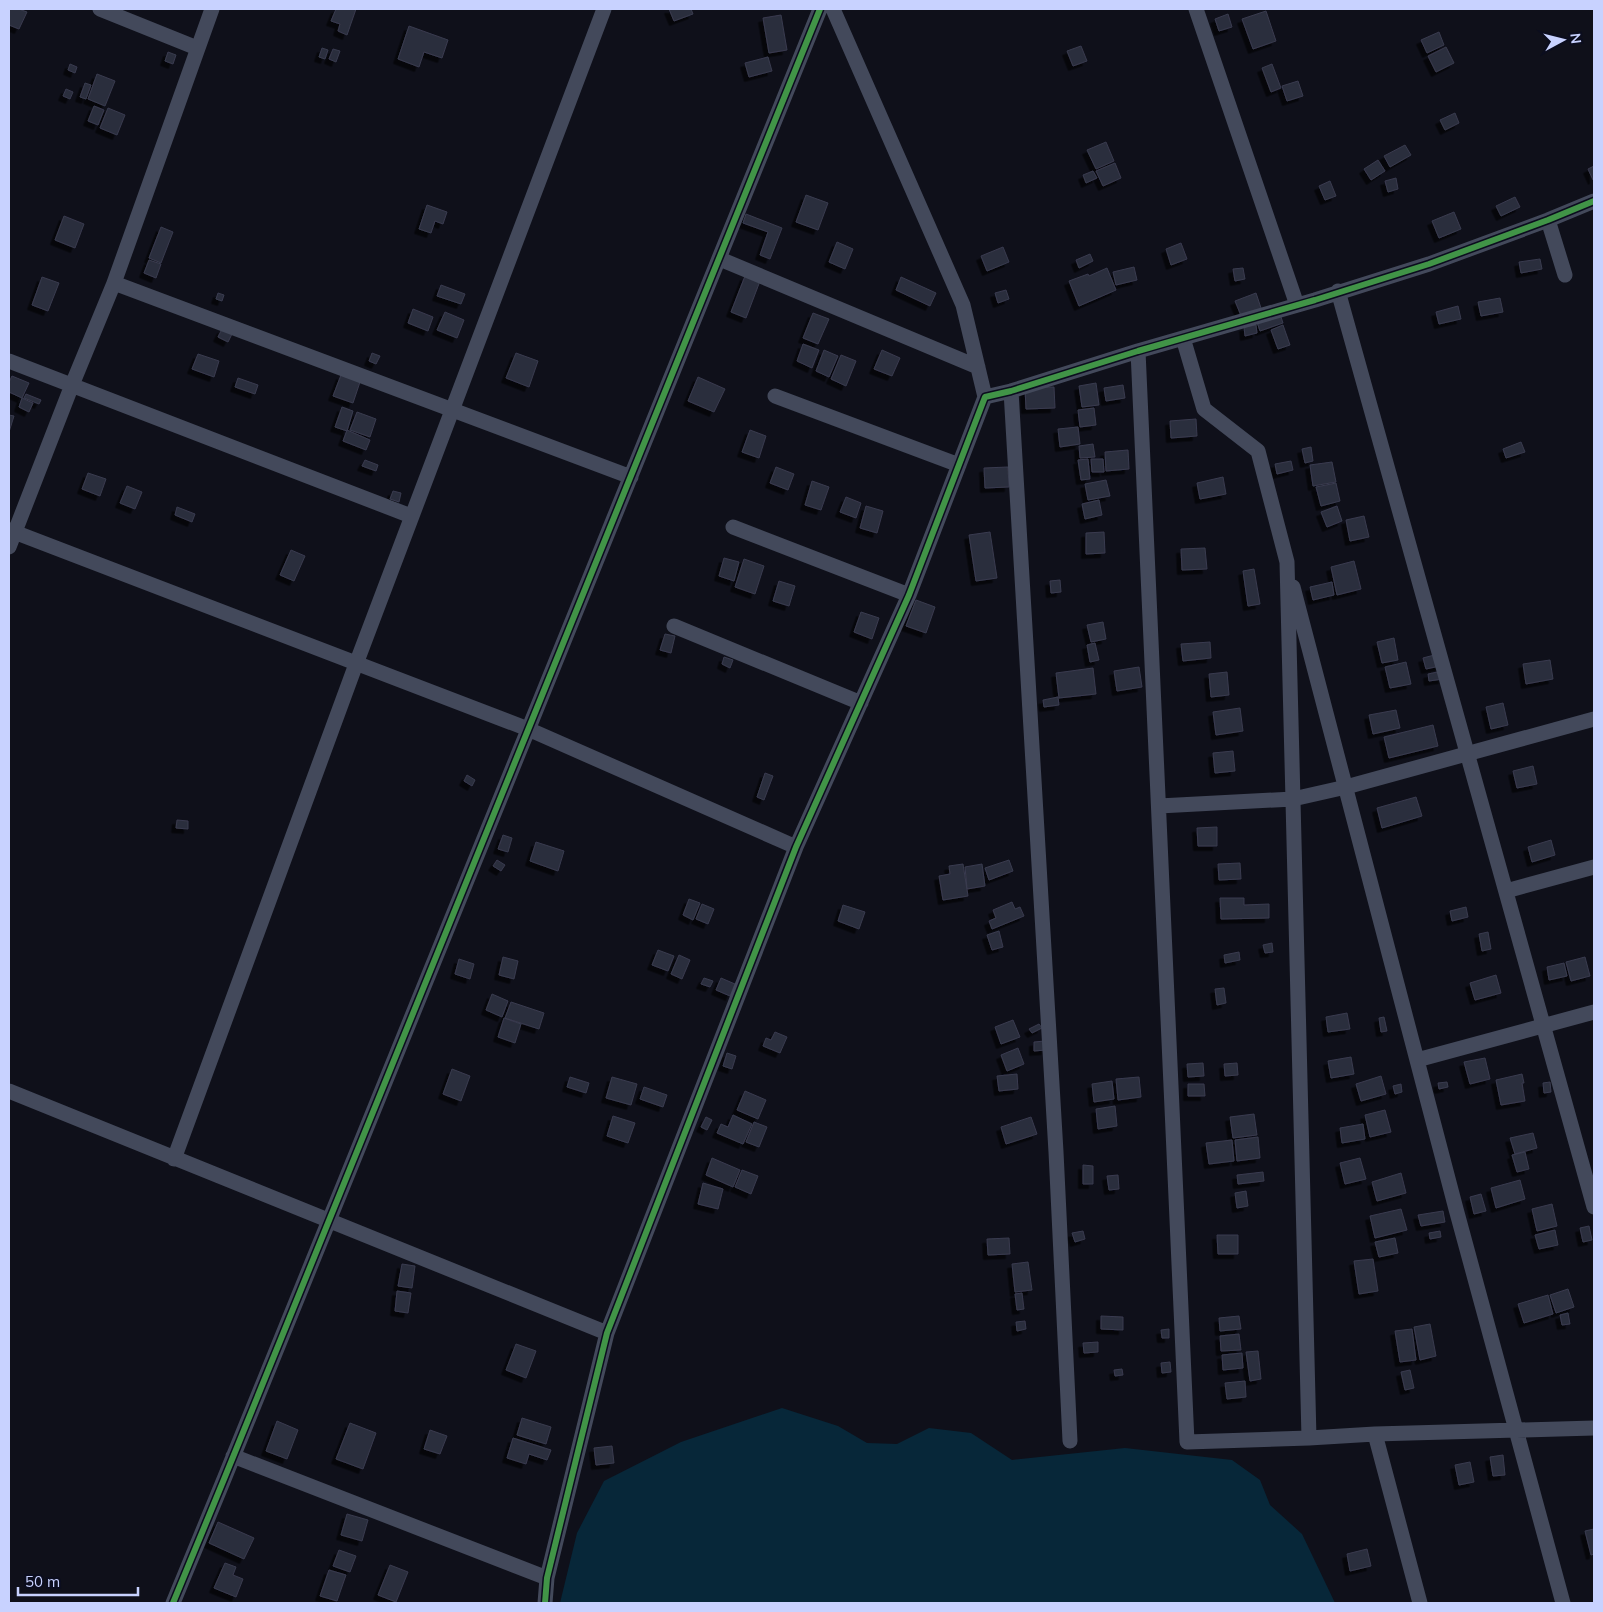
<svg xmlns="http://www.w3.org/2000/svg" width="1603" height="1612" viewBox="0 0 1603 1612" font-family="Mulish,sans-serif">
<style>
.water{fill:#072739}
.building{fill:#2c2e3d;stroke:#393b4f;filter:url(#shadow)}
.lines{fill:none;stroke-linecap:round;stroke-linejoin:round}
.street{stroke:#43495b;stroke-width:15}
.cycleway-casing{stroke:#0b0d1e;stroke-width:9}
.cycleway{stroke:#419447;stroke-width:6}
</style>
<defs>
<filter id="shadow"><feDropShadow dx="-4.5" dy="4.5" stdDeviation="0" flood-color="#0009"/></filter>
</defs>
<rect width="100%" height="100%" fill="#0f101a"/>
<path class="water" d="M782,1408l56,18 29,17 30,1 32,-16 42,5 41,27 113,-12 107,12 28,20 10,25 32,29 33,69h-775l17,-70 27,-52 77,-39z"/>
<path class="building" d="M9,9h10l8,3 -8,17 -10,-4z
M336,9h20l-9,26 -9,-4 2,-7 -9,-3z
M669,9h22l2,5 -19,7z
M1266,11l10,30 -23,8 -11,-30z
M1228,14l4,13 -13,4 -4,-12z
M781,15l6,35 -18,3 -6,-35z
M409,26l39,14 -6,18 -18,-6 -5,15 -21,-8z
M1439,32l5,13 -17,8 -6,-13z
M1081,46l6,15 -14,5 -6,-15z
M1446,47l8,16 -18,9 -8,-16z
M322,48l6,2 -3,9 -6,-2z
M333,49l7,2 -4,11 -7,-3z
M168,52l8,3 -3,9 -8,-3z
M768,57l4,14 -23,6 -4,-14z
M70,64l7,3 -2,6 -7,-3z
M1272,64l9,24 -10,4 -9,-24z
M97,74l18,7 -10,25 -17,-7z
M1298,81l5,15 -16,5 -5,-15z
M85,83l6,2 -5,14 -6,-2z
M66,89l7,3 -3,7 -7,-3z
M94,106l10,4 -6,15 -10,-4z
M108,108l17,7 -8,20 -17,-7z
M1455,113l4,10 -14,7 -5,-10z
M1106,142l8,19 -18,8 -9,-19z
M1405,145l6,10 -21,12 -6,-11z
M1378,160l7,11 -14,9 -7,-11z
M1115,163l6,15 -18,8 -7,-15z
M1594,166v13l-1,1 -5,-11z
M1093,171l4,7 -11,5 -3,-8z
M1396,178l2,11 -10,3 -3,-11z
M1330,181l6,15 -11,4 -6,-14z
M806,195l22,8 -10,27 -22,-8z
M1515,197l5,10 -19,9 -5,-10z
M427,205l20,7 -4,12 -8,-3 -4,12 -12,-4z
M1454,212l7,17 -22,9 -7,-17z
M746,214l36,14 -12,31 -10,-4 8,-23 -25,-9z
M64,216l20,8 -9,24 -20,-8z
M161,227l12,5 -12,31 -12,-5z
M837,242l16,7 -8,20 -16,-7z
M1181,243l6,16 -16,6 -5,-16z
M1003,247l6,15 -22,9 -6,-15z
M1090,254l3,7 -14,7 -3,-8z
M1540,259l2,10 -21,4 -2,-11z
M149,260l12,4 -5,14 -12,-5z
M1134,267l3,13 -21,5 -3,-13z
M1107,268l9,22 -37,16 -10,-25 19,-7 1,2z
M1243,268l2,11 -10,2 -2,-12z
M745,276l15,5 -14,37 -15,-6z
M42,277l17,6 -11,28 -16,-6z
M901,277l35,16 -6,13 -34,-16z
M441,285l24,9 -4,10 -24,-8z
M1006,290l3,9 -11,4 -3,-10z
M218,293l6,2 -2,6 -6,-2z
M1256,293l6,18 -20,7 -7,-17z
M1500,298l3,14 -22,4 -3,-14z
M1458,306l3,13 -22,5 -3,-12z
M413,309l20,8 -5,14 -20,-8z
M1279,311l4,12 -23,8 -4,-12z
M445,312l19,8 -7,18 -20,-8z
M813,313l16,6 -11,25 -15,-6z
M1256,325l1,8 -12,3 -1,-9z
M1283,325l7,20 -12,4 -7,-19z
M222,329l10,5 -4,8 -10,-5z
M803,344l16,6 -7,18 -15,-7z
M824,350l14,6 -9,21 -13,-6z
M882,350l18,8 -8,18 -18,-7z
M372,353l8,3 -4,8 -7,-3z
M516,353l22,8 -9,26 -23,-9z
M198,354l21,7 -5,16 -22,-8z
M841,355l15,6 -10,25 -15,-7z
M341,375l19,7 -7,21 -20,-7z
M12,376l17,7 -7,15 -13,-6v-10z
M698,377l27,12 -11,23 -26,-11z
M238,378l20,7 -3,9 -20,-7z
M1096,383l3,22 -17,2 -3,-21z
M1123,385l2,13 -19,3 -2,-13z
M1054,387l1,21 -29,1 -1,-21z
M26,394l15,6 -2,4 -15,-6z
M22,398l11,5 -4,9 -10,-5z
M342,407l11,4 -6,20 -12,-4z
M1094,408l2,17 -16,2 -2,-17z
M357,412l19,7 -6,18 -20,-7z
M9,415l5,1 -5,16z
M1196,419l1,17 -26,2 -1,-17z
M1078,427l2,17 -20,3 -2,-18z
M347,430l23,10 -4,10 -23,-9z
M750,430l16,6 -7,22 -17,-6z
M1521,442l4,10 -19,6 -3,-9z
M1093,444l2,13 -15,1 -1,-12z
M1311,447l2,14 -8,2 -3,-14z
M1128,450l1,19 -23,2 -1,-19z
M1088,459l2,20 -9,1 -3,-20z
M1091,459h12l1,13h-12z
M365,460l13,5 -2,6 -14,-5z
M1291,461l2,9 -16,4 -2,-10z
M1332,462l4,20 -23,4 -3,-21z
M776,467l18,7 -6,16 -18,-7z
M1008,467l1,20 -24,1 -1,-20z
M88,473l18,6 -6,17 -18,-7z
M1223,477l3,17 -26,5 -3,-16z
M1106,480l4,16 -22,4 -3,-16z
M812,481l17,6 -8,23 -16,-5z
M1336,483l4,18 -19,5 -5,-19z
M127,486l15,6 -7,17 -15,-6z
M393,491l8,2 -2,9 -9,-3z
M846,497l15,6 -5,15 -16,-6z
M1099,500l3,15 -17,4 -3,-15z
M866,506l17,5 -6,22 -17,-5z
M1337,506l5,15 -15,6 -6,-15z
M177,507l18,7 -3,8 -17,-7z
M1364,516l5,21 -19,4 -4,-21z
M990,532l7,46 -21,3 -7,-46z
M1104,532l1,21 -19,1v-21z
M1205,548l2,21 -25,1 -1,-21z
M291,550l14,6 -11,25 -14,-6z
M724,558l15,4 -5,19 -15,-5z
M744,559l20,7 -9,28 -20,-7z
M1354,561l7,28 -24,6 -6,-28z
M1254,569l6,35 -12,2 -5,-35z
M1060,580l1,12 -10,1 -1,-12z
M779,581l16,5 -6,20 -16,-5z
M1332,582l2,13 -21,5 -3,-13z
M916,600l19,7 -9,26 -20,-7z
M861,612l18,6 -7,21 -18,-7z
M1103,622l3,17 -15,3 -4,-17z
M665,634l10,2 -4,17 -11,-3z
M1394,638l4,22 -16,3 -5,-21z
M1210,642l1,16 -28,3 -2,-17z
M1095,643l4,17 -9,2 -3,-17z
M1438,654l2,12 -14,3 -3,-11z
M724,657l9,3 -3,8 -8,-4z
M1550,660l3,19 -27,5 -3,-20z
M1406,662l5,22 -21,4 -5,-21z
M1139,667l3,20 -25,4 -3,-20z
M1093,668l3,26 -37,4 -3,-25z
M1442,671l1,8 -14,2 -1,-7z
M1227,672l2,23 -18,2 -2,-23z
M1058,697l1,8 -15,2 -1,-7z
M1503,703l5,22 -17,4 -5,-22z
M1240,708l3,23 -27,4 -3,-23z
M1396,710l4,18 -27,6 -4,-19z
M1433,725l5,21 -49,12 -5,-21z
M1233,751l2,20 -20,2 -2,-20z
M1533,766l4,18 -20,4 -4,-17z
M765,773l8,3 -9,24 -7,-3z
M467,775l8,5 -3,6 -8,-5z
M1416,797l6,19 -40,12 -5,-20z
M177,820l11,1v8l-12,-1z
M1217,827v19h-19l-1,-18z
M503,835l9,3 -4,14 -10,-3z
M1551,840l4,15 -23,7 -4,-15z
M536,842l28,9 -6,20 -28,-10z
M497,860l8,5 -4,6 -8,-5z
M1009,860l4,11 -24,9 -4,-12z
M1240,863l1,16 -22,1 -1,-16z
M963,864l5,32 -25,4 -4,-24 11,-2 -1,-8z
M982,864l3,22 -18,3 -2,-22z
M1220,898h24v7l25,-1v14l-48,1z
M689,899l11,4 -7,17 -10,-5z
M1012,902l3,7 5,-2 4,9 -32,13 -3,-8 7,-3 -3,-8z
M702,904l12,5 -6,15 -12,-5z
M843,905l22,7 -6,17 -21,-8z
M1466,907l2,10 -16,4 -2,-10z
M999,931l4,16 -11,3 -5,-15z
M1488,932l3,17 -9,2 -3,-17z
M1272,943l1,9 -8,1 -2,-8z
M658,950l16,6 -6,15 -16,-6z
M1239,952l1,8 -15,3 -1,-8z
M679,955l11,5 -8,19 -11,-5z
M503,957l15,4 -4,18 -15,-4z
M1585,957l5,19 -19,5 -5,-19z
M459,959l15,5 -4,15 -15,-5z
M1564,963l3,13 -18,4 -2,-13z
M1496,975l5,18 -26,7 -5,-17z
M704,978l9,3 -3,6 -9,-3z
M721,978l14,6 -5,12 -14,-6z
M1224,988l2,15 -9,2 -2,-16z
M492,994l16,7 -6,16 -16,-7z
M511,1002l33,11 -5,16 -34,-11z
M1347,1013l3,16 -22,3 -2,-15z
M1384,1017l3,14 -6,1 -2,-14z
M504,1018l17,6 -6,19 -17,-6z
M1013,1020l7,17 -19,7 -6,-17z
M1039,1024l3,4 -10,5 -3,-4z
M775,1032l12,5 -7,16 -17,-7 3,-8 5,2z
M1045,1041l1,9 -12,1v-9z
M1018,1048l6,16 -17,7 -6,-16z
M727,1053l9,3 -4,13 -9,-3z
M1351,1057l3,17 -23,4 -3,-17z
M1485,1058l5,21 -20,5 -6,-22z
M1203,1063l1,13 -16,1 -1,-13z
M1237,1063l1,12 -13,1 -1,-12z
M452,1069l18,7 -9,25 -18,-7z
M1017,1074l1,15 -19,2 -2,-15z
M1522,1074l2,9h-2l3,18 -24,4 -5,-25z
M1381,1076l5,18 -25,7 -5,-17z
M570,1077l19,6 -3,10 -19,-6z
M612,1077l25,7 -6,21 -25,-7z
M1139,1077l2,20 -23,3 -2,-21z
M1112,1081l2,18 -20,3 -2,-18z
M1447,1082l1,5 -9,2 -1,-6z
M1550,1082l1,10 -7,1 -1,-10z
M1188,1084h16l1,12h-17z
M1401,1084l1,8 -7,2 -2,-8z
M644,1087l23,8 -4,12 -23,-8z
M745,1091l21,9 -8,19 -21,-9z
M1115,1106l2,20 -19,3 -2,-20z
M1385,1110l6,22 -21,5 -5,-22z
M1254,1114l3,21 -24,3 -3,-21z
M733,1115l19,9 -9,20 -26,-11 4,-9 7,3z
M613,1116l22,7 -7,20 -21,-7z
M706,1117l6,3 -5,10 -6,-3z
M1031,1117l6,17 -31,10 -5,-17z
M754,1122l13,5 -8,20 -13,-5z
M1363,1124l2,15 -23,4 -2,-15z
M1533,1133l4,15 -22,6 -5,-16z
M1258,1137l2,21 -23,3 -2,-21z
M1232,1140l2,21 -25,3 -3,-21z
M1525,1152l4,17 -12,3 -5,-17z
M712,1158l28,12 -7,17 -27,-12z
M1360,1158l6,21 -21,5 -5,-21z
M1083,1165l10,1v18h-10z
M742,1170l16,6 -7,18 -16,-7z
M1263,1172l1,9 -26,3 -1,-9z
M1401,1173l5,20 -29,8 -5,-19z
M1118,1175l1,14 -10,1 -2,-14z
M1520,1180l5,19 -29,9 -5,-20z
M703,1183l20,6 -5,20 -20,-5z
M1246,1191l2,15 -11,2 -2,-15z
M1481,1194l5,17 -12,3 -4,-17z
M1552,1204l5,22 -20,5 -5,-22z
M1401,1209l6,21 -32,8 -5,-22z
M1443,1211l2,11 -24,4 -3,-11z
M1589,1226l3,14 -9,2 -3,-14z
M1555,1230l3,15 -19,4 -4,-14z
M1083,1231l2,8 -10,3 -3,-9z
M1440,1231l1,6 -11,2 -1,-6z
M1217,1235h21v19h-20z
M1009,1238l1,16 -22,1 -1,-16z
M1395,1238l3,15 -19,4 -4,-15z
M1373,1259l5,32 -19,3 -5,-33z
M1028,1262l4,28 -17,2 -3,-28z
M402,1264l13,2 -3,22 -14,-2z
M1568,1289l6,18 -18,6 -6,-18z
M397,1291l14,2 -3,20 -13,-2z
M1022,1293l2,16 -7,1 -2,-16z
M1548,1295l5,19 -29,9 -6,-19z
M1568,1313l2,11 -8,1 -2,-10z
M1101,1316l22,1v13l-22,-1z
M1239,1316l2,13 -21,2 -1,-13z
M1025,1321l1,8 -9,2 -1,-9z
M1430,1324l6,32 -16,4 -6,-33z
M1169,1329v9h-7l-1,-8z
M1412,1329l4,31 -16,2 -5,-31z
M1239,1334l2,16 -20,1 -1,-15z
M1098,1342v10l-14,1 -1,-10z
M516,1344l20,7 -10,27 -20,-8z
M1258,1351l3,28 -11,2 -4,-29z
M1242,1353l1,15 -20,2 -1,-15z
M1170,1362l1,10 -9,1 -1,-10z
M1122,1369l1,6 -8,1 -1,-6z
M1410,1370l4,18 -9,2 -4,-18z
M1245,1381l1,16 -19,2 -2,-16z
M522,1418l29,9 -5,17 -29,-9z
M277,1421l21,9 -11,29 -21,-8z
M350,1423l26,10 -13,36 -27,-10z
M430,1430l17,6 -7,18 -16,-5z
M513,1438l38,12 -4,10 -18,-6 -3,10 -19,-6z
M612,1446l2,17 -18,2 -2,-17z
M1503,1455l2,20 -12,1 -3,-19z
M1470,1462l4,20 -15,3 -4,-20z
M347,1514l21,6 -6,21 -21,-6z
M218,1522l36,16 -10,21 -35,-16z
M1594,1529v25l-3,1 -6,-24z
M1367,1549l4,17 -21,5 -3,-17z
M339,1550l17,6 -6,16 -17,-6z
M225,1563l11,4 -3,8 10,4 -7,18 -22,-9z
M390,1565l18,7 -12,30 -18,-7z
M329,1570l17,5 -9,26 -17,-5z"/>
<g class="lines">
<path class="street" d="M100,9l97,39
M833,9l130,296 22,92
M1196,9l101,296
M1548,220l17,55
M720,259l258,108
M114,283l517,194
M1338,291l256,916
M1183,338l21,71 54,42 29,111 22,876
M1138,351l49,1091 122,-4 66,-4 219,-6
M9,361l402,155
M1011,391l45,761 14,289
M775,396l184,69
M733,527l176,68
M9,530l519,199 268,118
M9,547l63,-162 42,-102 98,-274
M1293,587l163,622 107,394
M674,626l187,77
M1159,806l134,-7 53,-12 248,-68
M1506,891l88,-24
M1417,1060l177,-48
M9,1091l598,242
M174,1159l182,-495 248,-655
M1375,1434l45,169
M233,1456l314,122
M173,1603c120,-290 237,-581 355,-873 96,-241 196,-480 292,-721
M545,1603l2,-25 60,-245 189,-486 113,-252 76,-198 26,-6 127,-40 177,-51 114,-36 119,-44 46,-19"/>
<g class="cycleway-casing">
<path id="cycleway" d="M173,1603c120,-290 237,-581 355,-873 96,-241 196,-480 292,-721
M545,1603l2,-25 60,-245 189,-486 113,-252 76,-198 26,-6 127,-40 177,-51 114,-36 119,-44 46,-19"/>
</g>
<use href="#cycleway" class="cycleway"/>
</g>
<rect width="1603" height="1612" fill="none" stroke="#c8d2ff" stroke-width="20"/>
<g transform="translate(1563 40) rotate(83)" stroke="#0b0d1e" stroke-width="4" paint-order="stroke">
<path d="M0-4L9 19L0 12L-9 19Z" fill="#c8d2ff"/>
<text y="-8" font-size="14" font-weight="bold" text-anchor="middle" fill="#c8d2ff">N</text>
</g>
<path d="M18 1587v8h120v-8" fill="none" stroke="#c8d2ff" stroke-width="2.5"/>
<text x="25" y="1587" font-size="15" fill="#c8d2ff" stroke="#0b0d1e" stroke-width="4" paint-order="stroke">50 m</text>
</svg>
